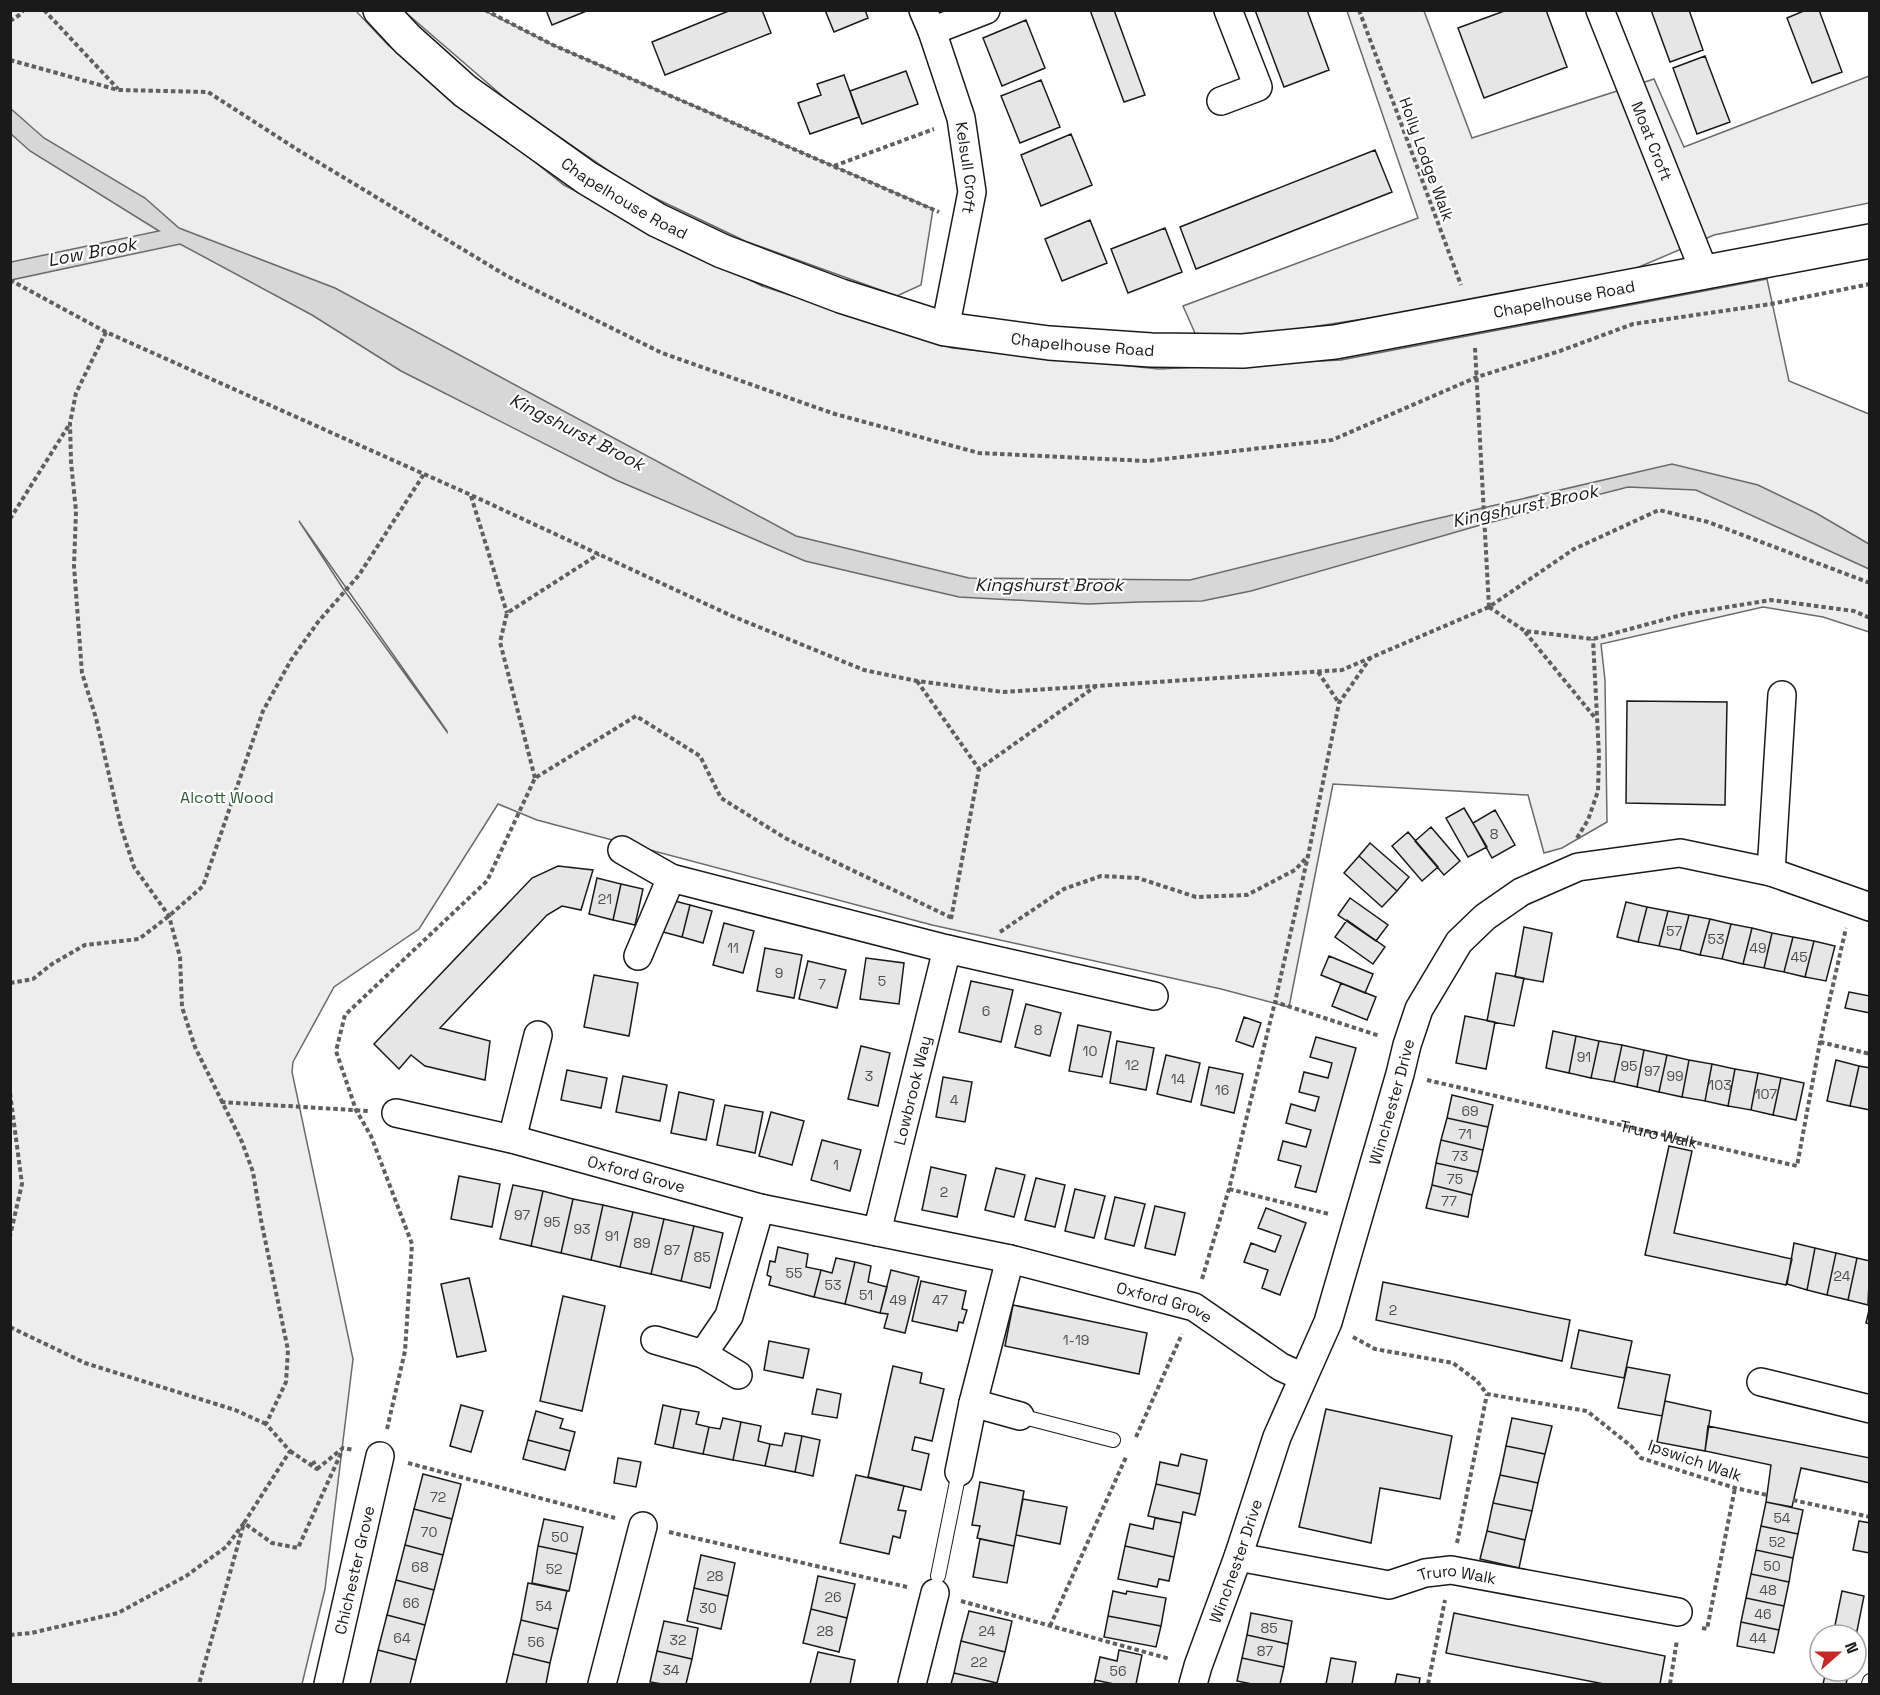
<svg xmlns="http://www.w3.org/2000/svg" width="1880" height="1695" viewBox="0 0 1880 1695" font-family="'Space Grotesk',sans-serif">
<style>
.green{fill:#ededed;stroke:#6a6a6a;stroke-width:1.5;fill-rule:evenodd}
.water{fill:#d7d7d7;stroke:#6a6a6a;stroke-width:1.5}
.building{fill:#e6e6e6;stroke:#1a1a1a;stroke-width:1.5}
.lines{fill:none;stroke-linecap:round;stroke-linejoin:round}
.lane-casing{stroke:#1a1a1a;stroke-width:16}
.street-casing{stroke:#1a1a1a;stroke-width:30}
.secondary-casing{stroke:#1a1a1a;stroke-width:36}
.path{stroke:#5f5f5f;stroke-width:4;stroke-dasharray:4.5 3;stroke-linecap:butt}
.lane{stroke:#fff;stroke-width:14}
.street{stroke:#fff;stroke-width:27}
.secondary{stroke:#fff;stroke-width:33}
.labels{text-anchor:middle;stroke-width:4.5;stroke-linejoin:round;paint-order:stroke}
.number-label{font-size:14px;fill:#4d4d4d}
.street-label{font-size:16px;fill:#1a1a1a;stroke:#fff}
.park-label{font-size:16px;fill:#2b5a34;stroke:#fff}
.water-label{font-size:18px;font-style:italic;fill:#1a1a1a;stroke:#fff}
</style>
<rect width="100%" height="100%" fill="#fff"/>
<path class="green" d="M11,11h345l33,35 175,139 198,101 190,62 207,21 182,-9 426,-81 22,102 80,33v218l-46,-15 -60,-10 -162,37 4,36 2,142 -45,26 -18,5 -16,-58 -195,-11 -44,223 -68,-18 -289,-64 -395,-105 -39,-16 -79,125 -85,58 -41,75 -1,10 61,287 -28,230 -23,95h-291zM299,521l148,210v1l-103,-142z
M404,11h81l68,34 380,164 -12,76 -24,11 -152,-55 -111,-53 -121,-83z
M1347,11h77l48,127 182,-59 30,68 185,-71v127l-155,32 -89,38 -158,30 -162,25 -107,12 -15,-34 235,-88z"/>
<path class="water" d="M10,108l34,30 101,60 34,30 156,60 461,248 173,42 221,2 228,-57 254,-59 86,21 58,28 53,31v25l-173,-79 -68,-3 -144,37 -233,67 -49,10 -63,1 -51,2 -129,-7 -154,-36 -189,-81 -215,-109 -89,-56 -132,-71 -169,36v-18l148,-31 -129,-80 -19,-17z"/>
<path class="building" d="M546,10h43l-37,15z
M731,10h31l9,23 -106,42 -13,-33z
M825,10h40l3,8 -34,14z
M1090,10h24l31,85 -21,7z
M1255,10h52l22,60 -45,17z
M1507,10h39l21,57 -83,31 -26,-70z
M1651,10h38l14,40 -33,12z
M1806,10h13l23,62 -30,11 -25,-65z
M1026,20l19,48 -43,18 -19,-48z
M1705,56l25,66 -33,12 -24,-66z
M906,71l12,33 -56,20 -12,-33z
M844,75l15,42 -49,17 -12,-31 23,-8 -4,-11z
M1041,80l19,47 -40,16 -19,-47z
M1071,134l21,51 -51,21 -20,-51z
M1375,150l17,42 -196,77 -16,-42z
M1090,220l17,43 -45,18 -17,-42z
M1165,228l17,44 -54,21 -17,-44z
M1627,701l100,1 -2,103 -99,-2z
M1464,808l23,39 -19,10 -22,-39z
M1495,810l20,35 -23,13 -19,-35z
M1431,827l29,34 -16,14 -29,-34z
M1408,832l30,35 -16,14 -30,-35z
M1370,843l39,34 -12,14 -38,-35z
M1359,856l38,35 -15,16 -38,-34z
M558,866l35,4 -12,40 -19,-4 -15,9 -107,113 50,13 -5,39 -60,-14 -14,-11 -12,14 -25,-25 158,-166z
M597,878l24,6 -8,36 -24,-6z
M621,884l22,5 -8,36 -22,-5z
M1350,898l38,27 -12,16 -38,-26z
M671,900l19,5 -8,32 -19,-5z
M1626,902l21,5 -9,35 -21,-5z
M690,905l22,6 -9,32 -21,-6z
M1647,907l21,4 -9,35 -21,-4z
M1668,911l21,4 -9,35 -21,-4z
M1689,915l21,4 -10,36 -20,-5z
M1710,919l21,5 -9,35 -22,-4z
M1347,920l38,27 -12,17 -38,-27z
M724,923l30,8 -11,42 -30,-8z
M1731,924l21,4 -9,36 -21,-5z
M1524,927l28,6 -9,49 -28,-5z
M1752,928l20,5 -8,35 -21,-4z
M1772,933l21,4 -9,35 -20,-4z
M1793,937l21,4 -9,36 -21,-5z
M1814,941l21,5 -9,35 -21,-4z
M765,948l37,7 -8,43 -37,-7z
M1329,956l44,18 -8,19 -44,-18z
M866,958l38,5 -5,41 -39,-5z
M808,961l38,9 -9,38 -38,-9z
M1496,973l28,5 -10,48 -27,-5z
M594,975l44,8 -9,53 -45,-9z
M971,981l42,9 -12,52 -42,-10z
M1341,983l35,14 -9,23 -35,-14z
M1849,992l21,4v17l-25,-5z
M1026,1004l35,9 -11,43 -35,-9z
M1465,1016l30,6 -9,47 -30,-6z
M1244,1017l17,6 -8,24 -17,-6z
M1078,1025l33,7 -9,45 -33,-6z
M1553,1031l23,5 -7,37 -23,-5z
M1576,1036l23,5 -8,37 -22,-5z
M1316,1037l40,11 -40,144 -21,-5 6,-21 -23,-6 5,-19 23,6 5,-17 -25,-7 5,-19 24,7 4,-14 -20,-5 5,-20 24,6 4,-15 -22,-6z
M1117,1041l37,7 -8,42 -36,-7z
M1599,1041l23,4 -8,37 -23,-4z
M1622,1045l22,5 -7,37 -23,-5z
M861,1046l29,7 -12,53 -30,-7z
M1644,1050l23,5 -8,37 -22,-5z
M1166,1055l34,8 -9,39 -34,-8z
M1667,1055l22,5 -7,37 -23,-5z
M1689,1060l23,4 -7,37 -23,-4z
M1836,1060l23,6 -9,40 -23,-5z
M1712,1064l23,5 -7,37 -23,-5z
M1859,1066l11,2v42l-20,-4z
M1209,1067l34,7 -9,39 -33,-8z
M1735,1069l23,4 -7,37 -23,-4z
M567,1070l40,8 -6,30 -40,-8z
M1758,1073l23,5 -8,37 -22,-5z
M623,1076l44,9 -7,36 -44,-9z
M943,1077l29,5 -7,40 -29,-5z
M1781,1078l23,5 -8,37 -23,-5z
M679,1092l35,8 -8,40 -35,-7z
M1452,1095l41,10 -5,22 -41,-9z
M725,1105l38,7 -8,41 -38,-8z
M771,1112l33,9 -12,44 -33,-9z
M1447,1118l41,9 -5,23 -42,-10z
M822,1140l39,10 -11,41 -39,-11z
M1441,1140l42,10 -5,22 -42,-9z
M1669,1146l23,5 -18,82 118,26 -6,26 -141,-30z
M1436,1163l42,9 -6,23 -40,-10z
M931,1167l35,8 -9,42 -35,-7z
M996,1168l29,7 -11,42 -29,-7z
M459,1176l41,8 -8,43 -41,-8z
M1036,1178l29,7 -10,42 -30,-7z
M513,1185l30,6 -12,55 -31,-7z
M1432,1185l40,10 -4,22 -42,-9z
M1075,1189l30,7 -11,42 -29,-7z
M543,1191l30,8 -12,54 -30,-7z
M1115,1197l30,7 -11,42 -29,-7z
M573,1199l30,6 -12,55 -30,-7z
M603,1205l30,7 -13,55 -29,-7z
M1155,1206l30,7 -10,42 -30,-7z
M1266,1208l40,15 -26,72 -18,-7 6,-18 -24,-8 7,-19 24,9 6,-16 -23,-8z
M633,1212l31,7 -13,55 -31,-7z
M664,1219l30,7 -13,55 -30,-7z
M694,1226l29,7 -13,55 -29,-7z
M1794,1243l21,5 -8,42 -20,-6z
M778,1247l30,7 -2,13 15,3 -7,27 -45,-12 2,-8 -4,-2 3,-14 5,1z
M1815,1248l21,5 -9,42 -20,-5z
M1836,1253l21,5 -9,42 -21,-5z
M836,1258l19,4 -10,42 -31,-7 7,-27 11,3z
M1857,1258l13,3 -2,44 -20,-5z
M855,1262l16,4 -3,16 19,5 -7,26 -35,-9z
M891,1270l28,7 -14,56 -21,-5 4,-14 -8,-1z
M469,1278l17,73 -29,6 -16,-73z
M921,1281l45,10 -4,18 5,1 -4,13 -4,-1 -2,9 -45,-10z
M1383,1282l187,38 -8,41 -186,-41z
M563,1296l42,10 -23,105 -42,-10z
M1013,1305l134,28 -8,41 -134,-28z
M1870,1306v18l-4,-1z
M1579,1330l53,11 -8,37 -53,-10z
M769,1341l40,8 -6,29 -39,-8z
M893,1366l29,7 -2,10 24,6 -12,52 -17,-4 -3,13 17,4 -8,36 -53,-13z
M1627,1367l43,8 -8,41 -44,-8z
M817,1389l24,5 -4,24 -25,-4z
M1665,1401l46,10 -6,40 -48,-9z
M461,1405l22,6 -12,41 -21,-6z
M663,1405l18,4 -8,39 -18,-4z
M681,1409l18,3 -3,12 13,3 -6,27 -30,-6z
M1326,1409l126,27 -12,63 -60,-11 -9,55 -72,-16z
M536,1411l27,8 -3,9 15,4 -5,19 -42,-11z
M723,1418l18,4 -8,38 -30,-6 6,-27 11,2z
M1512,1418l40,8 -7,28 -39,-8z
M741,1422l20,4 -3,15 12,3 -5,22 -32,-6z
M1708,1426l162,32v25l-69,-15 -9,39 -26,-5 5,-37 -66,-14z
M785,1433l17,3 -7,36 -30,-6 5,-22 12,2z
M802,1436l18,4 -7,36 -18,-4z
M528,1440l42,11 -5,19 -42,-11z
M1506,1446l39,8 -7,29 -38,-8z
M1181,1454l26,6 -7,34 -44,-10 4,-22 18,4z
M618,1458l23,4 -5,25 -22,-4z
M423,1474l38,10 -9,35 -38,-10z
M856,1475l48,11 -6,24 8,1 -6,27 -7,-2 -4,18 -49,-11z
M1500,1475l38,8 -6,28 -39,-8z
M980,1482l44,9 -10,55 -37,-8 3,-12 -8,-1z
M1156,1484l44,10 -5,21 -12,-3 -2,11 -33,-7z
M1023,1499l44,8 -7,37 -44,-9z
M1766,1502l37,8 -5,24 -37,-8z
M1493,1503l39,8 -7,29 -38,-9z
M414,1509l38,10 -9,36 -38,-10z
M1155,1518l26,5 -7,34 -49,-11 5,-22 23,5z
M544,1519l39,8 -6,27 -39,-8z
M1859,1521l11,2v30l-17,-3z
M1761,1526l37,8 -5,24 -37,-8z
M1487,1531l38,9 -6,28 -39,-9z
M980,1539l34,7 -7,37 -34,-6z
M405,1545l38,10 -9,35 -38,-10z
M538,1546l39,8 -8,37 -37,-8z
M1125,1546l49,11 -5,24 -10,-2 -2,8 -39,-8z
M1756,1550l37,8 -4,24 -38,-8z
M701,1555l34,8 -7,33 -34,-8z
M1751,1574l38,8 -5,24 -38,-8z
M818,1576l37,8 -8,34 -36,-9z
M396,1580l38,10 -9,35 -38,-10z
M528,1583l39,8 -9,38 -37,-9z
M694,1588l34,8 -7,33 -34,-8z
M1113,1591l13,3 1,-3 39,7 -5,28 -53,-10z
M1842,1591l22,5 -8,40 -23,-1z
M1746,1598l38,8 -5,24 -38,-8z
M811,1609l36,9 -8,34 -36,-9z
M969,1611l43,10 -7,31 -44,-11z
M1251,1613l41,8 -4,23 -41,-9z
M1454,1613l211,43 -5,28h-56l-158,-31z
M387,1615l38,10 -9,35 -38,-10z
M1108,1616l53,10 -5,21 -52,-10z
M521,1620l37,9 -8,34 -37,-9z
M664,1621l34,7 -6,31 -35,-8z
M1741,1622l38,8 -5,23 -37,-7z
M1247,1635l41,9 -4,23 -42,-9z
M961,1641l44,11 -8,31 -43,-10z
M378,1650l38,10 -6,24h-40z
M1119,1650l23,5 -6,29h-22l-19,-4 5,-23 17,4z
M657,1651l35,8 -6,25h-24l-12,-2z
M818,1652l37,8 -5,24h-40z
M513,1654l37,9 -4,21h-40z
M1242,1658l42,9 -4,17h-28l-15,-3z
M1331,1658l25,4 -4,22h-26z
M1826,1671h23l-3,13h-23z
M954,1673l43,10v1h-46z
M1397,1674l23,4 -1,6h-24z
M1095,1680l19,4h-20z"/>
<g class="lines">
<g class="lane-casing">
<path id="lane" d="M1020,1416l93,24
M938,1576l21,-104
M1869,1684l1,-3"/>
</g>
<g class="street-casing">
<g id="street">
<path id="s2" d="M923,10l9,21 29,87 11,74 -27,137"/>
<path id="s3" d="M1600,10l104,261"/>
<path d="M932,31l54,-21"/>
<path d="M1221,101l37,-14 -30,-77"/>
<path d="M622,850l49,28 276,71 207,47"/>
<path d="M1771,872l11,-177"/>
<path d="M638,956l33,-78"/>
<path id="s4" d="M396,1113l116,26 248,69 250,51 184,48 87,60 22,10"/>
<path d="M512,1139l26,-104"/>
<path id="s5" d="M877,1232l70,-283"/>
<path d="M655,1340l48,14 26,-38 31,-108"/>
<path d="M703,1354l35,21"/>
<path d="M1761,1382l109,27"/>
<path d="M973,1403l47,13"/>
<path d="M959,1472l14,-69 37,-144"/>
<path id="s6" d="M1238,1557l151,28 36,-12 26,-3 227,42"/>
<path id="s7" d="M328,1684l52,-228"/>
<path d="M602,1684l41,-158"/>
<path d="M912,1684l23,-91"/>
<path id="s8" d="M1193,1684l5,-18 40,-109 39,-120 51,-115 72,-248 7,-29 12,-36 40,-67 26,-25 36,-25 57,-25 102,-14 91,19 99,35"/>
</g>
</g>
<g class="secondary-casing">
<g id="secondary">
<path id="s9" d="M380,10l27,29 58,52 122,87 70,42 65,31 119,45 104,33 104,14 102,7 92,1 92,-9 535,-101"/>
</g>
</g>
<g class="path">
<path d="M44,10l74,79"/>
<path d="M485,10l68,35 386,167"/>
<path d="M1359,10l102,275"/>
<path d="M10,21l11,-7 2,-4"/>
<path d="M10,60l108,30 90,2 90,58 209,126 155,77 173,61 144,39 168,8 185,-21 145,-63 83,-26 73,-27 138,-20 99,-20"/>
<path d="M834,166l100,-37"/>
<path d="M10,280l96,52 365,163 261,121 132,54 53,11 86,11 339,-22 147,-63 85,-58 85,-39 49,12 162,61"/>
<path d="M106,332l-30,61 -6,30 1,39 5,49 -2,55 8,107 14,45 25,109 13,40 35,49 11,41 2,50 13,40 47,95 11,30 8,48 27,130 -2,32 -20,42 24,27 -46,72 -45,161"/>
<path d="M1475,348l14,259"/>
<path d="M471,496l36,117"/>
<path d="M10,519l59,-94"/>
<path d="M1489,607l36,24 68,8 92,-25 86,-14 83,11 16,7"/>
<path d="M1525,632l71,87"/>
<path d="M1371,657l-32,46 -31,153 -33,146 105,34"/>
<path d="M1318,672l21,31"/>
<path d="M917,681l62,88"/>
<path d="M535,778l-35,-136 7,-29 92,-59"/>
<path d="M1577,838l11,-18 10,-29 1,-36 -6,-116"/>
<path d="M951,919l28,-150 117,-83"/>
<path d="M1000,932l64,-43 37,-13 37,2 58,19 51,-2 48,-25 13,-14"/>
<path d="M10,983l23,-4 19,-15 33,-19 54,-6 30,-23 34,-30 60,-175 28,-51 27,-38 41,-47 65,-101"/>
<path d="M1820,1042l50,12"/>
<path id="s1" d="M1427,1080l370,86 23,-124 26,-114"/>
<path d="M10,1093l12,91 -12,52"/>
<path d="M221,1102l148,9"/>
<path d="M1229,1189l100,25"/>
<path d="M1202,1279l27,-90 46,-187"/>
<path d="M10,1327l75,36 150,47 31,14"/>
<path d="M1353,1337l22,12 78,14 24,18 10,13 100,17 44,35 10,12 94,30 32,7"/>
<path d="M387,1429l18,-78 7,-107 -41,-108 -15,-26 -20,-59 9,-36 142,-134 48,-103 101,-62 64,40 21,42 64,40 167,80"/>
<path d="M1136,1437l46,-103"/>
<path d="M290,1451l27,18 -4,-8"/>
<path d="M408,1463l207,55"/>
<path d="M317,1469l26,-21 11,2"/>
<path d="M1793,1500l77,17"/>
<path d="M669,1532l238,55"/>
<path d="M1457,1543l30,-149"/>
<path d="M961,1601l209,58"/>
<path d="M1050,1626l76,-169"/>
<path d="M1702,1628l5,1 28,-141"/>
<path d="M10,1635l21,-2 87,-20 68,-37 40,-29 18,-24 28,20 26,5 44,-97"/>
<path d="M1428,1684l17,-84"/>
<path d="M1670,1684l7,-44"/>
</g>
<use href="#lane" class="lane"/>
<use href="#street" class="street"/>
<use href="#secondary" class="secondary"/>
</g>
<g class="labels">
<g class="number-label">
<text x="1494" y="839">8</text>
<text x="605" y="904">21</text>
<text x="1674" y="936">57</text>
<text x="1716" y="944">53</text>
<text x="733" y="953">11</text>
<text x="1758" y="953">49</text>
<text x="1799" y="962">45</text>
<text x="779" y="978">9</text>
<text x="882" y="986">5</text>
<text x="822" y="989">7</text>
<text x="986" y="1016">6</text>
<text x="1038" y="1035">8</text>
<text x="1090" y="1056">10</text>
<text x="1584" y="1062">91</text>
<text x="1132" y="1070">12</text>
<text x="1629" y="1071">95</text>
<text x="1652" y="1076">97</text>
<text x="869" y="1081">3</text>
<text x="1675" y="1081">99</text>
<text x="1178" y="1084">14</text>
<text x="1720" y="1090">103</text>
<text x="1222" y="1095">16</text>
<text x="1766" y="1099">107</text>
<text x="954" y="1105">4</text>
<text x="1470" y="1116">69</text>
<text x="1465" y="1139">71</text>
<text x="1460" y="1161">73</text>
<text x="836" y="1170">1</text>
<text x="1455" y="1184">75</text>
<text x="944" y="1197">2</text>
<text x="1449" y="1206">77</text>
<text x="522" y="1220">97</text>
<text x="552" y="1227">95</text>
<text x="582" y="1234">93</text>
<text x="612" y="1241">91</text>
<text x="642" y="1248">89</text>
<text x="672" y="1255">87</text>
<text x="702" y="1262">85</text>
<text x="794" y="1278">55</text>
<text x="1842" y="1281">24</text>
<text x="833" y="1290">53</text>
<text x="866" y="1300">51</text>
<text x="898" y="1305">49</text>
<text x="940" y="1305">47</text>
<text x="1393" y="1315">2</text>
<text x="1076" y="1345">1-19</text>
<text x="438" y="1502">72</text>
<text x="1782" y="1523">54</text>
<text x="429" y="1537">70</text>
<text x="560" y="1542">50</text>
<text x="1777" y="1547">52</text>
<text x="1772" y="1571">50</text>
<text x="420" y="1572">68</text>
<text x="554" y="1574">52</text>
<text x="715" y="1581">28</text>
<text x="1768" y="1595">48</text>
<text x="833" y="1602">26</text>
<text x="411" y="1608">66</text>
<text x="544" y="1611">54</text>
<text x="708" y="1613">30</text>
<text x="1763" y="1619">46</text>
<text x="1269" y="1633">85</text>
<text x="825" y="1636">28</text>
<text x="987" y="1636">24</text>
<text x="402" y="1643">64</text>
<text x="1758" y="1643">44</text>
<text x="678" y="1645">32</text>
<text x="536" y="1647">56</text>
<text x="1265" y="1656">87</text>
<text x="979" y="1667">22</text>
<text x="671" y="1675">34</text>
<text x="1118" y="1676">56</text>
</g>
<g class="street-label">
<text dy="6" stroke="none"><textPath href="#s3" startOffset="141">Moat Croft</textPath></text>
<text transform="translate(1427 159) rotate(70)" y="6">Holly Lodge Walk</text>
<text dy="6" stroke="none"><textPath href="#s2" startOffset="165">Kelsull Croft</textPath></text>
<text dy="6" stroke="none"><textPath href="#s9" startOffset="310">Chapelhouse Road</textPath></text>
<text dy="6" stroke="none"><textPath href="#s9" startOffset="1282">Chapelhouse Road</textPath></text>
<text dy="6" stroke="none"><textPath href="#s9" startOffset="796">Chapelhouse Road</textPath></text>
<text dy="6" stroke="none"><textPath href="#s5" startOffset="146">Lowbrook Way</textPath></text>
<text dy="6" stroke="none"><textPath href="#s8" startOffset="616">Winchester Drive</textPath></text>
<text dy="6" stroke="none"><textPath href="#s1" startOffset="238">Truro Walk</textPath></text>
<text dy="6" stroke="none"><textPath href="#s4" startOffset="248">Oxford Grove</textPath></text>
<text dy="6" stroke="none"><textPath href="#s4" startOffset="792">Oxford Grove</textPath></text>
<text transform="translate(1695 1460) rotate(19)" y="6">Ipswich Walk</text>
<text dy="6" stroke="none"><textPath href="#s8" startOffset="130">Winchester Drive</textPath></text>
<text dy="6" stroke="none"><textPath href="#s7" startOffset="117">Chichester Grove</textPath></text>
<text dy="6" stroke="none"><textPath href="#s6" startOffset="224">Truro Walk</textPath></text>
</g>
<g class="park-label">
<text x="227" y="803">Alcott Wood</text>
</g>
<g class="water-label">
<text transform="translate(92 252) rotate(-11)" y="6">Low Brook</text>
<text transform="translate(577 432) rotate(27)" y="6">Kingshurst Brook</text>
<text transform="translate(1525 506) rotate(-12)" y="6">Kingshurst Brook</text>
<text x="1049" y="591">Kingshurst Brook</text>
</g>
</g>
<rect width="1880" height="1695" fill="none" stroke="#1a1a1a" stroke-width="24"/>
<g transform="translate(1838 1653) rotate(69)"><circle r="28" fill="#ffffff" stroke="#a3a3a3" stroke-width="1.5"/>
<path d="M0-4.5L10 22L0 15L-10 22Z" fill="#c62828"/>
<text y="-9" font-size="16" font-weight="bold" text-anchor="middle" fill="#1a1a1a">N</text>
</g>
</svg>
